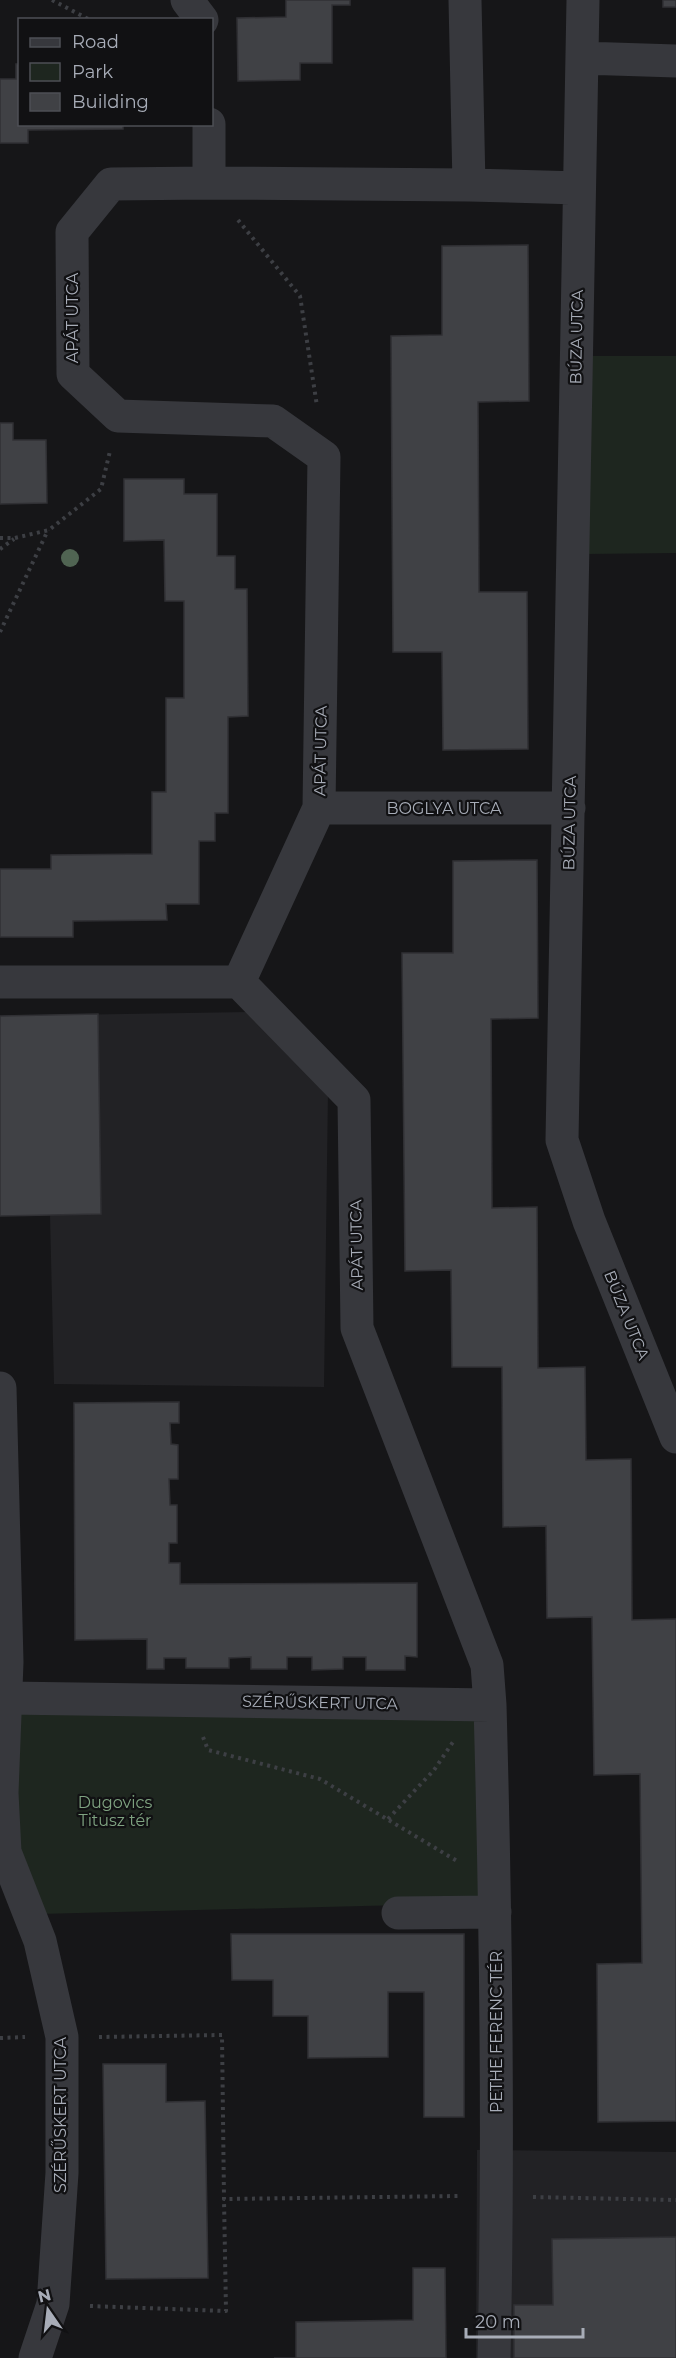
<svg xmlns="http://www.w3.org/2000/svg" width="676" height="2358" viewBox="0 0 676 2358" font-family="Montserrat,sans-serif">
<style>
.built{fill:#222225}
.green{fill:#1e261f}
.building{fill:#404145;stroke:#303034;stroke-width:1.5}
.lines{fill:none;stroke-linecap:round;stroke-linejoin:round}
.path{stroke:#3d3f44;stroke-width:4;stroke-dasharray:3 4.5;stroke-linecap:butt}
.street{stroke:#37383d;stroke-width:33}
.tree{fill:#506452}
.labels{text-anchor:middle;stroke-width:4.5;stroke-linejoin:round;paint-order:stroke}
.street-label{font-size:16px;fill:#a8adb8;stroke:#111113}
.park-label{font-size:16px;fill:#7fa381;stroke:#111113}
</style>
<rect width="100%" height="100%" fill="#161618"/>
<path class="built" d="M248,1012l80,79 -4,296 -270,-3 -4,-169 -50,1v-200z
M477,2150l199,2v206h-200z"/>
<path class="green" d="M587,356h89v197l-90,1z
M14,1706l465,9 3,188 -443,11 -26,-64z"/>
<path class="building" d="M286,0h64v5h-18v58h-32v17l-62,1 -1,-63 49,-1z
M663,0h13v7h-13z
M16,64h4v60h103v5l-95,1v13h-28v-64h16z
M528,245l1,156 -51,1 1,190h48l1,157 -85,1 -1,-98h-49l-2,-316 51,-1v-89z
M0,423h13v17h33l1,63 -47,1z
M124,479h60v15h33v62h18v33h12l1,127 -20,1v96h-13v28h-16v63h-33l1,16 -94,1v16h-73v-68h51v-14l101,-1v-62h14v-94h18v-97h-19l-1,-61 -40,1z
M537,860l1,158 -47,1 1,189 45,-1 1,161 47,-1 1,93 45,-1 1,161 44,-1v502l-78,1 -1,-158 45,-1 -2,-189 -46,1 -2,-158 -45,1 -1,-92 -43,1 -1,-160h-50l-1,-97 -46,1 -3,-318h51v-92z
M98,1014l3,200 -101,2v-200z
M179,1402v21h-9l1,21 7,1v34h-9l1,26h7v38h-8v20h11v21l237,-1v74l-12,-1v14h-39v-13h-23v12l-31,1v-13h-25v12h-36v-12l-22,1v10h-43v-10h-22v11h-17v-30l-72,1 -1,-237z
M231,1934h233v183h-40v-125h-36v65l-80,1v-42h-35v-36h-41z
M103,2064h63v38l39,-1 3,177 -102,1z
M676,2237v121h-162v-53h39l-1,-66z
M413,2268h32l1,90h-172h22v-36l117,-2z"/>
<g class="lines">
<path class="path" d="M52,0l38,20
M238,220l62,76 17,110
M0,538h15l34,-8 52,-41 9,-38
M0,549l14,-10
M0,632l48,-102
M203,1737l5,13 112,29 137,82
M388,1819l46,-49 19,-28
M99,2037l123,-2 2,164 235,-3
M0,2038l25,-1
M533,2197l143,3
M90,2306l136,5 -2,-112"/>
<path class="street" d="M187,0l15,20
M465,0l4,185
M583,0l-21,1140 27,81 87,216
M582,58l94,3
M209,124v59l-98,1 -39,48 1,142 45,42 155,5 51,36 -5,351 -80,174
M209,183l260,2 110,3
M319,808h250
M0,982h239
M239,982l115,118 3,228 130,337 3,40c6,218 9,435 4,653
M0,1388l7,274 -5,131 3,59 35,89 22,96v136l-9,131 -18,54
M7,1698l483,7
M398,1913l97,-1"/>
</g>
<circle class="tree" cx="70" cy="558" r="9"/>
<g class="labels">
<g class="street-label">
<text transform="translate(72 318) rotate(-90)" y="6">APÁT UTCA</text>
<text transform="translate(576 337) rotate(-89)" y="6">BÚZA UTCA</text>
<text transform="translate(320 751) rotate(-89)" y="6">APÁT UTCA</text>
<text x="444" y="814">BOGLYA UTCA</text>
<text transform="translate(569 823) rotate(-89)" y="6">BÚZA UTCA</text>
<text transform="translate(356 1245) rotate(-91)" y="6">APÁT UTCA</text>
<text transform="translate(627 1315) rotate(68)" y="6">BÚZA UTCA</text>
<text transform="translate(320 1702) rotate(1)" y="6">SZÉRŰSKERT UTCA</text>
<text transform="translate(496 2032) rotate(-90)" y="6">PETHE FERENC TÉR</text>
<text transform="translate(60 2115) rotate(-90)" y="6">SZÉRŰSKERT UTCA</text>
</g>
<g class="park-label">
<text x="115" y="1808">Dugovics<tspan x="115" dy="18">Titusz tér</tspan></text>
</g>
</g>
<rect x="18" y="18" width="195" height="108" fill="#111113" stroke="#4d4f55" stroke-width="1.5"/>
<rect x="30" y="38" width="30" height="9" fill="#37383d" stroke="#4d4f55" stroke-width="1.5"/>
<text x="72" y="48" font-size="18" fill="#a8adb8">Road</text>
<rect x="30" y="63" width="30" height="18" fill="#1e261f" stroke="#4d4f55" stroke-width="1.5"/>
<text x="72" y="78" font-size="18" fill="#a8adb8">Park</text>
<rect x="30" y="93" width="30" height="18" fill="#404145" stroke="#4d4f55" stroke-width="1.5"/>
<text x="72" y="108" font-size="18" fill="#a8adb8">Building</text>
<g transform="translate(48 2310) rotate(346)" stroke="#111113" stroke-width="4.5" paint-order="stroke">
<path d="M0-4.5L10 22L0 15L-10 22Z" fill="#a8adb8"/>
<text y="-9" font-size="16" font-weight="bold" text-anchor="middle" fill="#a8adb8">N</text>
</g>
<path d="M466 2328v9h117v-9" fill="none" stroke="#a8adb8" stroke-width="3"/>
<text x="475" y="2328" font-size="18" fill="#a8adb8" stroke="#111113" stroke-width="4.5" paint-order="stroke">20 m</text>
</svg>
